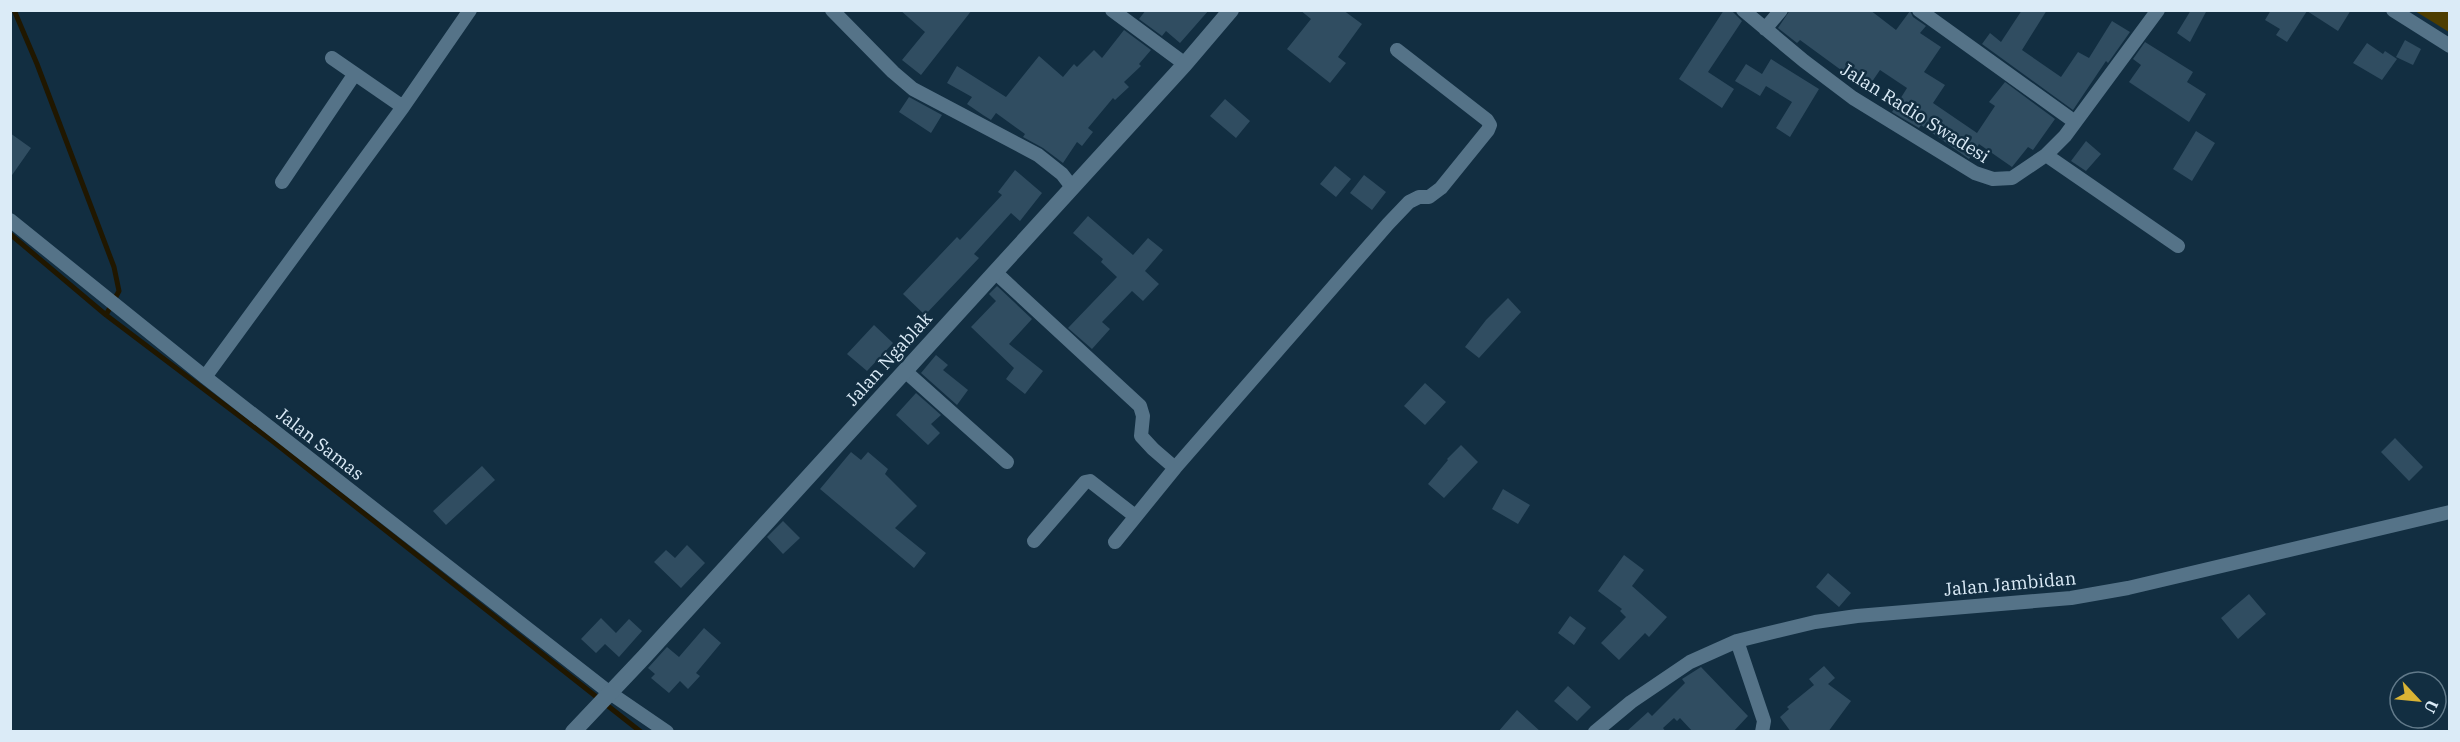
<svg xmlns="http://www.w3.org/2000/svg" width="2460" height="742" viewBox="0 0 2460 742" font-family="'IBM Plex Serif',serif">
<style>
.green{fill:#4e3d00}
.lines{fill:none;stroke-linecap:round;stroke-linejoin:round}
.stream{stroke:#201700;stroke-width:5}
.building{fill:#304d61}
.minor{stroke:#557388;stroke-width:14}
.tertiary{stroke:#557388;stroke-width:16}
.labels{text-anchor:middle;stroke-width:5;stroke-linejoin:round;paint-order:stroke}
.street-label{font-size:18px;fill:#dbebf7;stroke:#122e41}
</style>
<rect width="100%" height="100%" fill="#122e41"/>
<path class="green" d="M2415,11h34v21z"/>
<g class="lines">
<path class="stream" d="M14,10l23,54 77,203 5,24 -13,24
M10,234l96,81 165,125 370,292"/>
</g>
<path class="building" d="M900,10h72l-51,65 -19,-15 23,-28z
M1146,10h63l-29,33 -14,-12 -4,5 -23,-17z
M1300,10h43l19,14 -24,33 8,6 -16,20 -43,-34 24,-30z
M1724,10h7l11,11 -34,51 26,17 -12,19 -43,-29z
M1790,10h80l26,20 14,-19 3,6 13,9 -6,7 21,14 -17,25 21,13 -12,18 44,30 18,-27 -6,-4 16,-20 50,37 -22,31 -5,-3 -16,20 -33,-23 -10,15 -48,-34 -2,3 -27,-16 15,-24 -27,-18 -13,19 -67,-49 -3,3 -19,-15z
M2022,10h25l-25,40 39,27 17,-25 11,6 23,-37 18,11 -22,31 -2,-2 -33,49 -91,-66 8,-11 11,9z
M2191,10h16l-17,32 -13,-9z
M2271,10h80l-13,21 -31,-20 -20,31 -11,-7 4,-6 -15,-9z
M1124,30l27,20 -12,14 2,2 -17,16 5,5 -14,13 -2,-2 -25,30 5,4 -11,14 -5,-4 -14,21 -20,-15 -20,-11 2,-3 -29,-21 -5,7 -8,-5 -16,-11 5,-7 -25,-14 10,-17 49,31 33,-41 24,21 11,-13 3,3 17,-17 8,8z
M2405,40l16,9 -8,16 -17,-8z
M2145,42l48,30 -6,10 19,12 -17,28 -60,-40 12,-17 -8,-6z
M2367,43l16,11 2,-3 12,8 -15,21 -29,-17z
M1771,59l48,30 -29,48 -14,-9 16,-26 -26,-16 -6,10 -25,-15 11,-17 16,10z
M909,97l33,18 -11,18 -32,-21z
M1225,99l25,22 -14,17 -26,-22z
M2196,131l19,12 -23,38 -19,-12z
M10,133l21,15 -21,30z
M2086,141l15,13 -15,17 -15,-10z
M1335,166l16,13 -15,18 -16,-13z
M1015,170l27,23 -22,28 -9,-8 -37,41 5,4 -54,57 -22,-21 54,-57 3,3 42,-45 -4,-3z
M1364,175l22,17 -14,18 -22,-17z
M1088,216l45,39 15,-17 15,12 -18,21 14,13 -16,17 -11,-10 -30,31 8,7 -18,20 -24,-21 49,-51 -16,-15 2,-3 -30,-26z
M997,286l35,33 -23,25 34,27 -18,23 -19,-15 8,-11 -43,-41 25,-26 -7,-7z
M1508,298l13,14 -42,46 -14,-11 21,-27z
M874,325l19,18 -26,28 -20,-17z
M936,355l12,10 -5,5 25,20 -11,15 -36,-32z
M1425,383l21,19 -21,23 -21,-19z
M916,393l25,22 -10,9 9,9 -12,12 -32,-30z
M2395,438l28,29 -14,14 -28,-29z
M1461,445l17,17 -34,36 -16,-14 20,-24 -1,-1z
M851,452l10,8 7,-8 20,17 -3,5 32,32 -22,22 31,25 -12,15 -94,-79z
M482,466l13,14 -49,45 -13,-14z
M1503,489l27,16 -12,19 -26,-15z
M783,521l17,17 -17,16 -16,-17z
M687,545l18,18 -24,25 -27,-26 12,-12 9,8z
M1624,555l20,15 -12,16 35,31 -18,20 -4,-4 -26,27 -18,-17 25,-26 -6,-6 2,-2 -24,-18z
M1828,573l23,20 -12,14 -23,-20z
M2249,594l17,20 -28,25 -17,-21z
M1570,616l16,12 -12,17 -16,-12z
M601,618l15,15 13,-14 13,12 -23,26 -14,-13 -9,9 -15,-14z
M704,628l17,15 -25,30 4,3 -12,13 -8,-8 -11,12 -18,-15 4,-4 -7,-6 19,-21 12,10z
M1824,666l11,12 -7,6 23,17 -23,31h-37l-11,-15 9,-8 -2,-2 27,-22 -5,-6z
M1701,667l47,49 -15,16h-40l-13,-14 -3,3 -3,-3 -11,10 3,4h-40l22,-20 4,4 33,-33 -3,-4z
M1568,686l23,21 -14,14 -23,-20z
M1517,710l24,22h-43z"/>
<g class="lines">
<path class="minor" d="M832,10l61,62 20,17 125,66 24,19 10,13
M1112,10l73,54
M1743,10l61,51 49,37 122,75 18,6 19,-1 34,-23 19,-19 93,-126
M1919,10l156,112
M2393,10l57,36
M1765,29l16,-19
M332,58l71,49
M2046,155l132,91
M282,182l72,-107
M10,220l195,157 405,316 57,39
M995,272l145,134 3,10 -2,20 12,13 22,19
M905,371l102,91
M205,377l198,-270 67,-97
M1034,541l51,-59 5,-1 45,35
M1115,542l60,-74 213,-244 21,-22 10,-5h10l12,-9 47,-58 2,-5 -3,-5 -90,-70
M1737,641l27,80 -2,11
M1595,732l36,-30 59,-40 47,-21 28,-7 50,-12 42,-6 214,-18 57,-10 322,-76"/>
<path class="tertiary" d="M573,732l71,-75 541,-593 46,-54"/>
</g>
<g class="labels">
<g class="street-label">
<text transform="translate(1915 113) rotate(32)" y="6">Jalan Radio Swadesi</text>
<text transform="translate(889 359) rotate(-48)" y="6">Jalan Ngablak</text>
<text transform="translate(320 444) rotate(38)" y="6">Jalan Samas</text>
<text transform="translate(2010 584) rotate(-5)" y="6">Jalan Jambidan</text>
</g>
</g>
<rect width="2460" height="742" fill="none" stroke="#dbebf7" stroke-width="24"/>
<g transform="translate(2418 700) rotate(116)"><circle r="28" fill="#122e41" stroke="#627a8a" stroke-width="1.5"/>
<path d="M0-4.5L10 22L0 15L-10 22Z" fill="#d9b334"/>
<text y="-9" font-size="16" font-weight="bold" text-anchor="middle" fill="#dbebf7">U</text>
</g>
</svg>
